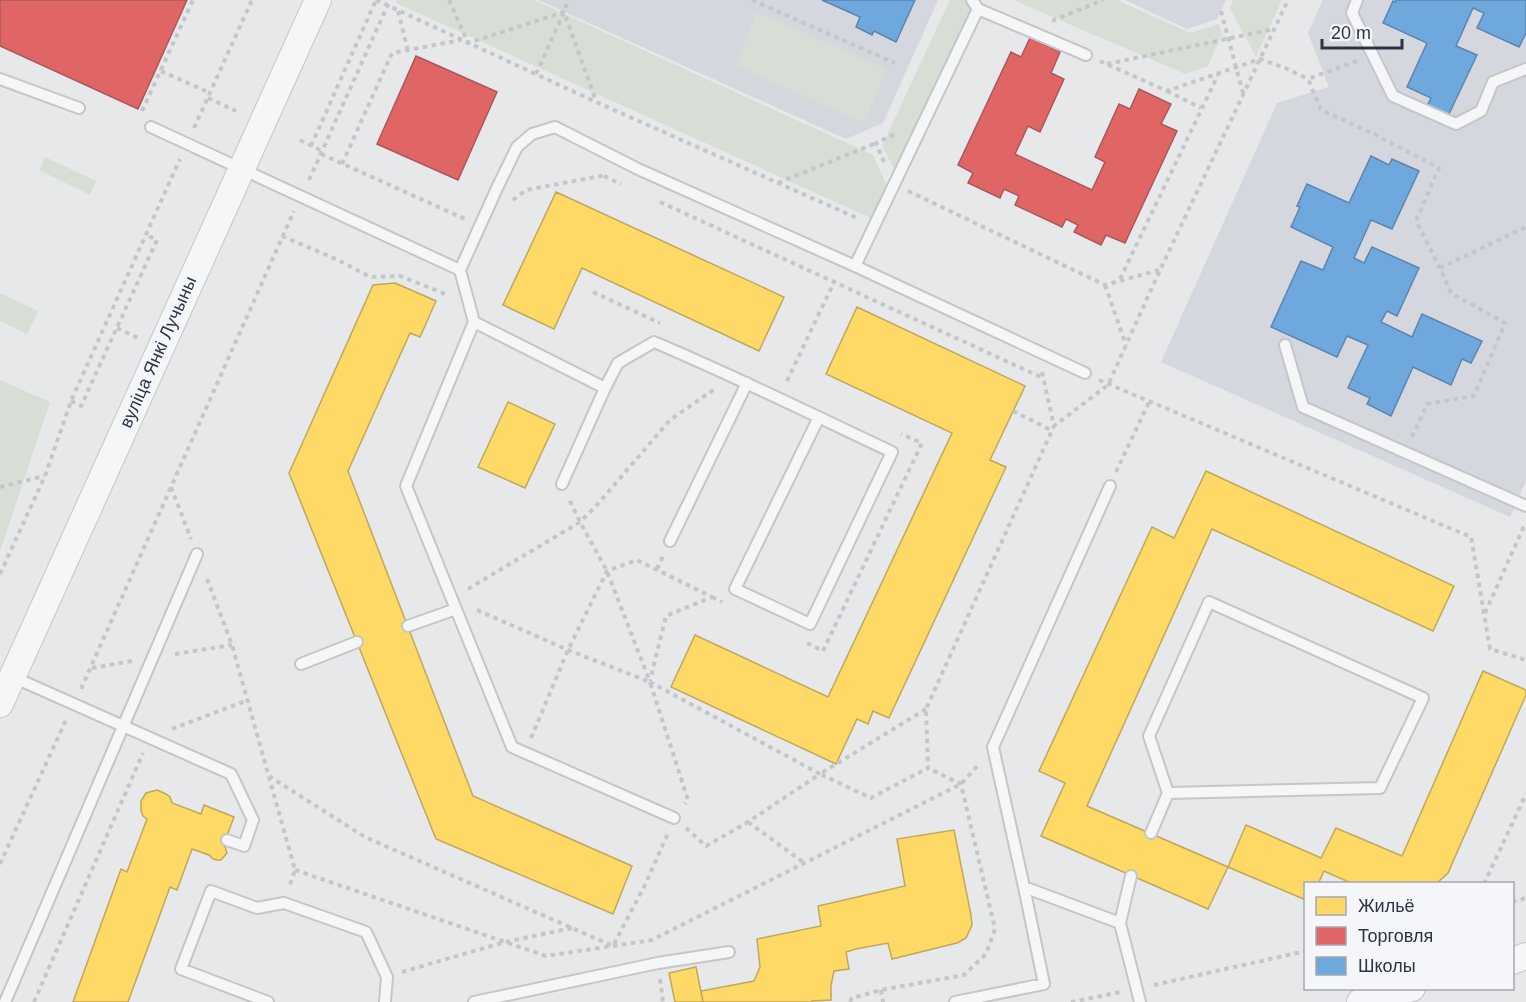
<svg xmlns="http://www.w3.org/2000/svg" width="1526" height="1002" viewBox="0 0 1526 1002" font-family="Helvetica,sans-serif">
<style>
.built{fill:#d4d7dd}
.green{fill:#d6ded6}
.homes{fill:#ffd966;stroke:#bfa85c;stroke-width:1.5}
.shops{fill:#e06666;stroke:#aa575c;stroke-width:1.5}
.schools{fill:#6fa8dc;stroke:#5b85af;stroke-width:1.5}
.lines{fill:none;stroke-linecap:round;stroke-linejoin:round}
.service-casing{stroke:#c4c6c8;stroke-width:14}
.tertiary-casing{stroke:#c4c6c8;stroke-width:28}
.path{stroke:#c5c6ca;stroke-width:4;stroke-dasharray:4.5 4.5;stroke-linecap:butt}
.service{stroke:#f5f6f7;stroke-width:10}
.tertiary{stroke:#f5f6f7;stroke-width:26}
.labels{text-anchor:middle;stroke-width:6;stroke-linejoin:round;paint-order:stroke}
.street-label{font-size:18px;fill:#2b3445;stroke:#f4f6f9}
</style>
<rect width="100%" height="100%" fill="#e6e8ea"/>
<path class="built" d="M538,0h400l-55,123 -37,16z
M1125,0h101l-9,19 -30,10z
M1323,0h203v481l-16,36 -349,-155 116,-259 52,-16 -21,-54z"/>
<path class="green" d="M397,0h137l339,155 15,33 -17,30 -475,-215z
M950,0h14l7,9 -75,163 -14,-26z
M1013,0h104l73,33 29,-9 3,10 -14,32 -23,8z
M1233,0h49l-26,57 -26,-49z
M757,12l130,57 -23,54 -129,-58z
M45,157l51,24 -6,14 -51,-25z
M0,293l38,18 -11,23 -27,-13z
M0,380l50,22 -50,149z"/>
<path class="homes" d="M556,192l228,105 -25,54 -177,-83 -28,61 -51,-24z
M395,283l41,18 -16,36 -10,-4 -62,138 125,325 159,70 -19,48 -177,-75 -147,-366 84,-188z
M857,307l168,79 -35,74 16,7 -117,251 -16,-7 -5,13 -11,-5 -21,45 -165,-77 24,-52 133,62 124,-264 -126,-59z
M508,402l47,22 -30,64 -47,-21z
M1206,471l248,115 -21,45 -221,-102 -125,277 141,61 -20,42 -167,-73 24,-53 -26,-12 113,-244 22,11z
M1483,671l43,19v5l-78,178 -12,11h-83l-29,-13 -6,13h-12v16l-78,-33 18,-42 75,33 15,-30 66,28z
M157,790l9,4 4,3 2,6 29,11 3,-9 30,12 -10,27 3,9 -6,7h-3l-5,-1 -4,-4 -17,-6 -15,41 -7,-3 -42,115h-55l48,-133 6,3 20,-53 -4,-3 -2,-5v-10l5,-8z
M954,830l17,85 1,10 -6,13 -9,5 -65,16 -4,-16 -32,6 -10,3 3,17 -15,2 -3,14v15l-19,1v1h-109l-2,-11 53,-10 6,-14 -3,-28 64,-13 -3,-20 87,-20 -8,-47z
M696,967l7,35h-28l-6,-29z"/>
<path class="shops" d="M0,0h187l-49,109 -138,-63z
M1030,38l30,14 -9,21 13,6 -24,53 -12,-6 -13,28 77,36 13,-28 -10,-5 24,-53 11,5 9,-20 32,15 -10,20 16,7 -52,112 -19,-8 -5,10 -27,-13 4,-7 -12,-6 -4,8 -47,-22 4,-9 -15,-7 -4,9 -32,-15 5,-10 -15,-8 53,-113 10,5z
M416,56l81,36 -39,88 -81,-36z"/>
<path class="schools" d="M822,0h93l-19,42 -22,-11 -2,4 -16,-8 4,-10z
M1396,0h130v33l-7,14 -42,-19 7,-15 -11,-5 -17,38 21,9 -29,61 -21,-10 4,-8 -24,-11 20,-44 -44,-20 10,-22 2,1z
M1371,156l18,9 3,-6 27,12 -27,58 -21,-9 -17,38 10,5 8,-16 47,21 -22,48 -10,-5 -6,11 31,15 10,-23 60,27 -11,22 -9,-4 -11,26 -38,-18 -22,49 -24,-12 3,-6 -22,-10 20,-43 -21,-9 -10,21 -66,-30 30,-66 22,9 10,-23 -42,-20 9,-20 -3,-1 10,-22 42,19z"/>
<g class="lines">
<g class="service-casing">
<path id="service" d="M972,0l6,9 108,46
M1357,0l-5,13 41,83 63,28 25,-13 12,-29 33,-13
M0,79l79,29
M151,127l309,143 38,-84 19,-39 15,-13 23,-7 83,42 217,97 230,107
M855,266l123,-257
M460,270l14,52 -68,164 106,261 162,71
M474,322l131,66 13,-25 36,-21c81,34 159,73 238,110l-82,172 -75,-35 84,-172
M1285,345l18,62 223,99
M562,484l43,-96
M1110,486l-117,261 31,140 96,36
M670,541l77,-158
M408,626l48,-17
M301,664l56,-22
M13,677l218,97 22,46 -9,26 -17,-6
M1151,833l17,-40 -19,-57 60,-134 214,96 -43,90 -212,5
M1131,876l-11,47 20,79
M5,1002l192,-448
M268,1002l-87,-33 30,-78 46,17 27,-5 82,29 21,45 -2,25
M474,1002l184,-39 71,-11
M955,1002l89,-18 -20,-97"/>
</g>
<g class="tertiary-casing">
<path id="tertiary" d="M0,704l318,-704
M1512,961l14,-5
M1360,1002l52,-14"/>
</g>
<path class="path" d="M376,0l220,102 261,116
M449,0l19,43 96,-31 32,89
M752,0l143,63
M398,11l10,40
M1221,11l22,82
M1052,21l51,-21
M1100,61l67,30 93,-32 25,9 23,11
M1357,61l-49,18 13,31 53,24 65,34 -23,53 24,47
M1107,64l167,-35
M161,71l49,22
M536,74l28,-62 4,-12
M1167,91l34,17
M208,98l28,13
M142,111l51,-111
M194,128l58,-128
M300,140l22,11
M311,146l65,-146
M321,154l144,65
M884,162l-8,-19 21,-10
M342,164l50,-111 69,-13
M604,176l17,8
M309,180l81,-180
M778,183l98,-40
M908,191l197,94 54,-15
M513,200l13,-10 80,-15
M660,202l383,176
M282,236l56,24 32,17 30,-1 43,17 4,4
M1120,279l98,-204
M1105,285l21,60
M593,292l67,31
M117,328l21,10
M1042,372l12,54 54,-41 52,-115 128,-270
M1099,380l372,157 19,112 36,11
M787,381l47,-99
M71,401l10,5 76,-166 -11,-5
M1013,411l38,19
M1412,437l15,-33 47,-8 31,-73 -54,-30 -11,-25 86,-41
M1116,472l33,-70
M0,487l44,-11
M171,487l20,52
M570,501l10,21 27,49 43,111 170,92 -72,48 -42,24 -20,-18
M657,569l6,-13
M0,574l45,-98 26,-75 109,-242
M207,579l25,66 63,225 -6,18
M468,589l112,-67 17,-17 73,-85 46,-32
M712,597l10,5
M477,610l91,40 82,32 38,118 -3,4
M1485,613l40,-89
M807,643l16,8 99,-208 -21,-9
M175,654l57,-9
M92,668l40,-7
M81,689l213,-478
M926,709l-106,65 51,24 57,-30 -2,-59 128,-283
M172,729l76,-29
M531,738l37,-88 39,-79 30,-11 75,37 -46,19 -16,65
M269,776l96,61 248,109 33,-63 22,-50
M748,822l55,40
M0,864l66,-144
M295,870l251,86 106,-16 309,-156 18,-20
M1484,884l42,-90
M1512,902l14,-4
M402,972l103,-30 67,-14
M660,979l3,23
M1154,985l152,-34
M881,990l2,12
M34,1002l109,-249
M850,1002l2,-4 29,-8 83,-15 22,-21 9,-25 -34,-145 -33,-16
M1071,1002l50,-10"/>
<use href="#service" class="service"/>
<use href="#tertiary" class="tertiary"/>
</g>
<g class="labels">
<g class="street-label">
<text transform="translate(158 352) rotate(-66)" y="6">вуліца Янкі Лучыны</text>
</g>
</g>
<rect x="1304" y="882" width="210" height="108" fill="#f4f6f9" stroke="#a4a8b1" stroke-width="1.5"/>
<rect x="1316" y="897" width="30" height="18" fill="#ffd966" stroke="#a4a8b1" stroke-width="1.5"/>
<text x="1358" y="912" font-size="18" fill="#2b3445">Жильё</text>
<rect x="1316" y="927" width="30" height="18" fill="#e06666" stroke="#a4a8b1" stroke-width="1.5"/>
<text x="1358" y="942" font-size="18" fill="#2b3445">Торговля</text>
<rect x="1316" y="957" width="30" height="18" fill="#6fa8dc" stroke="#a4a8b1" stroke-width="1.5"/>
<text x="1358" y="972" font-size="18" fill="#2b3445">Школы</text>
<path d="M1322 39v9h80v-9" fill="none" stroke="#2b3445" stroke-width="3"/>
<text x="1331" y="39" font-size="18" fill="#2b3445" stroke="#f4f6f9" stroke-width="4.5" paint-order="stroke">20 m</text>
</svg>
